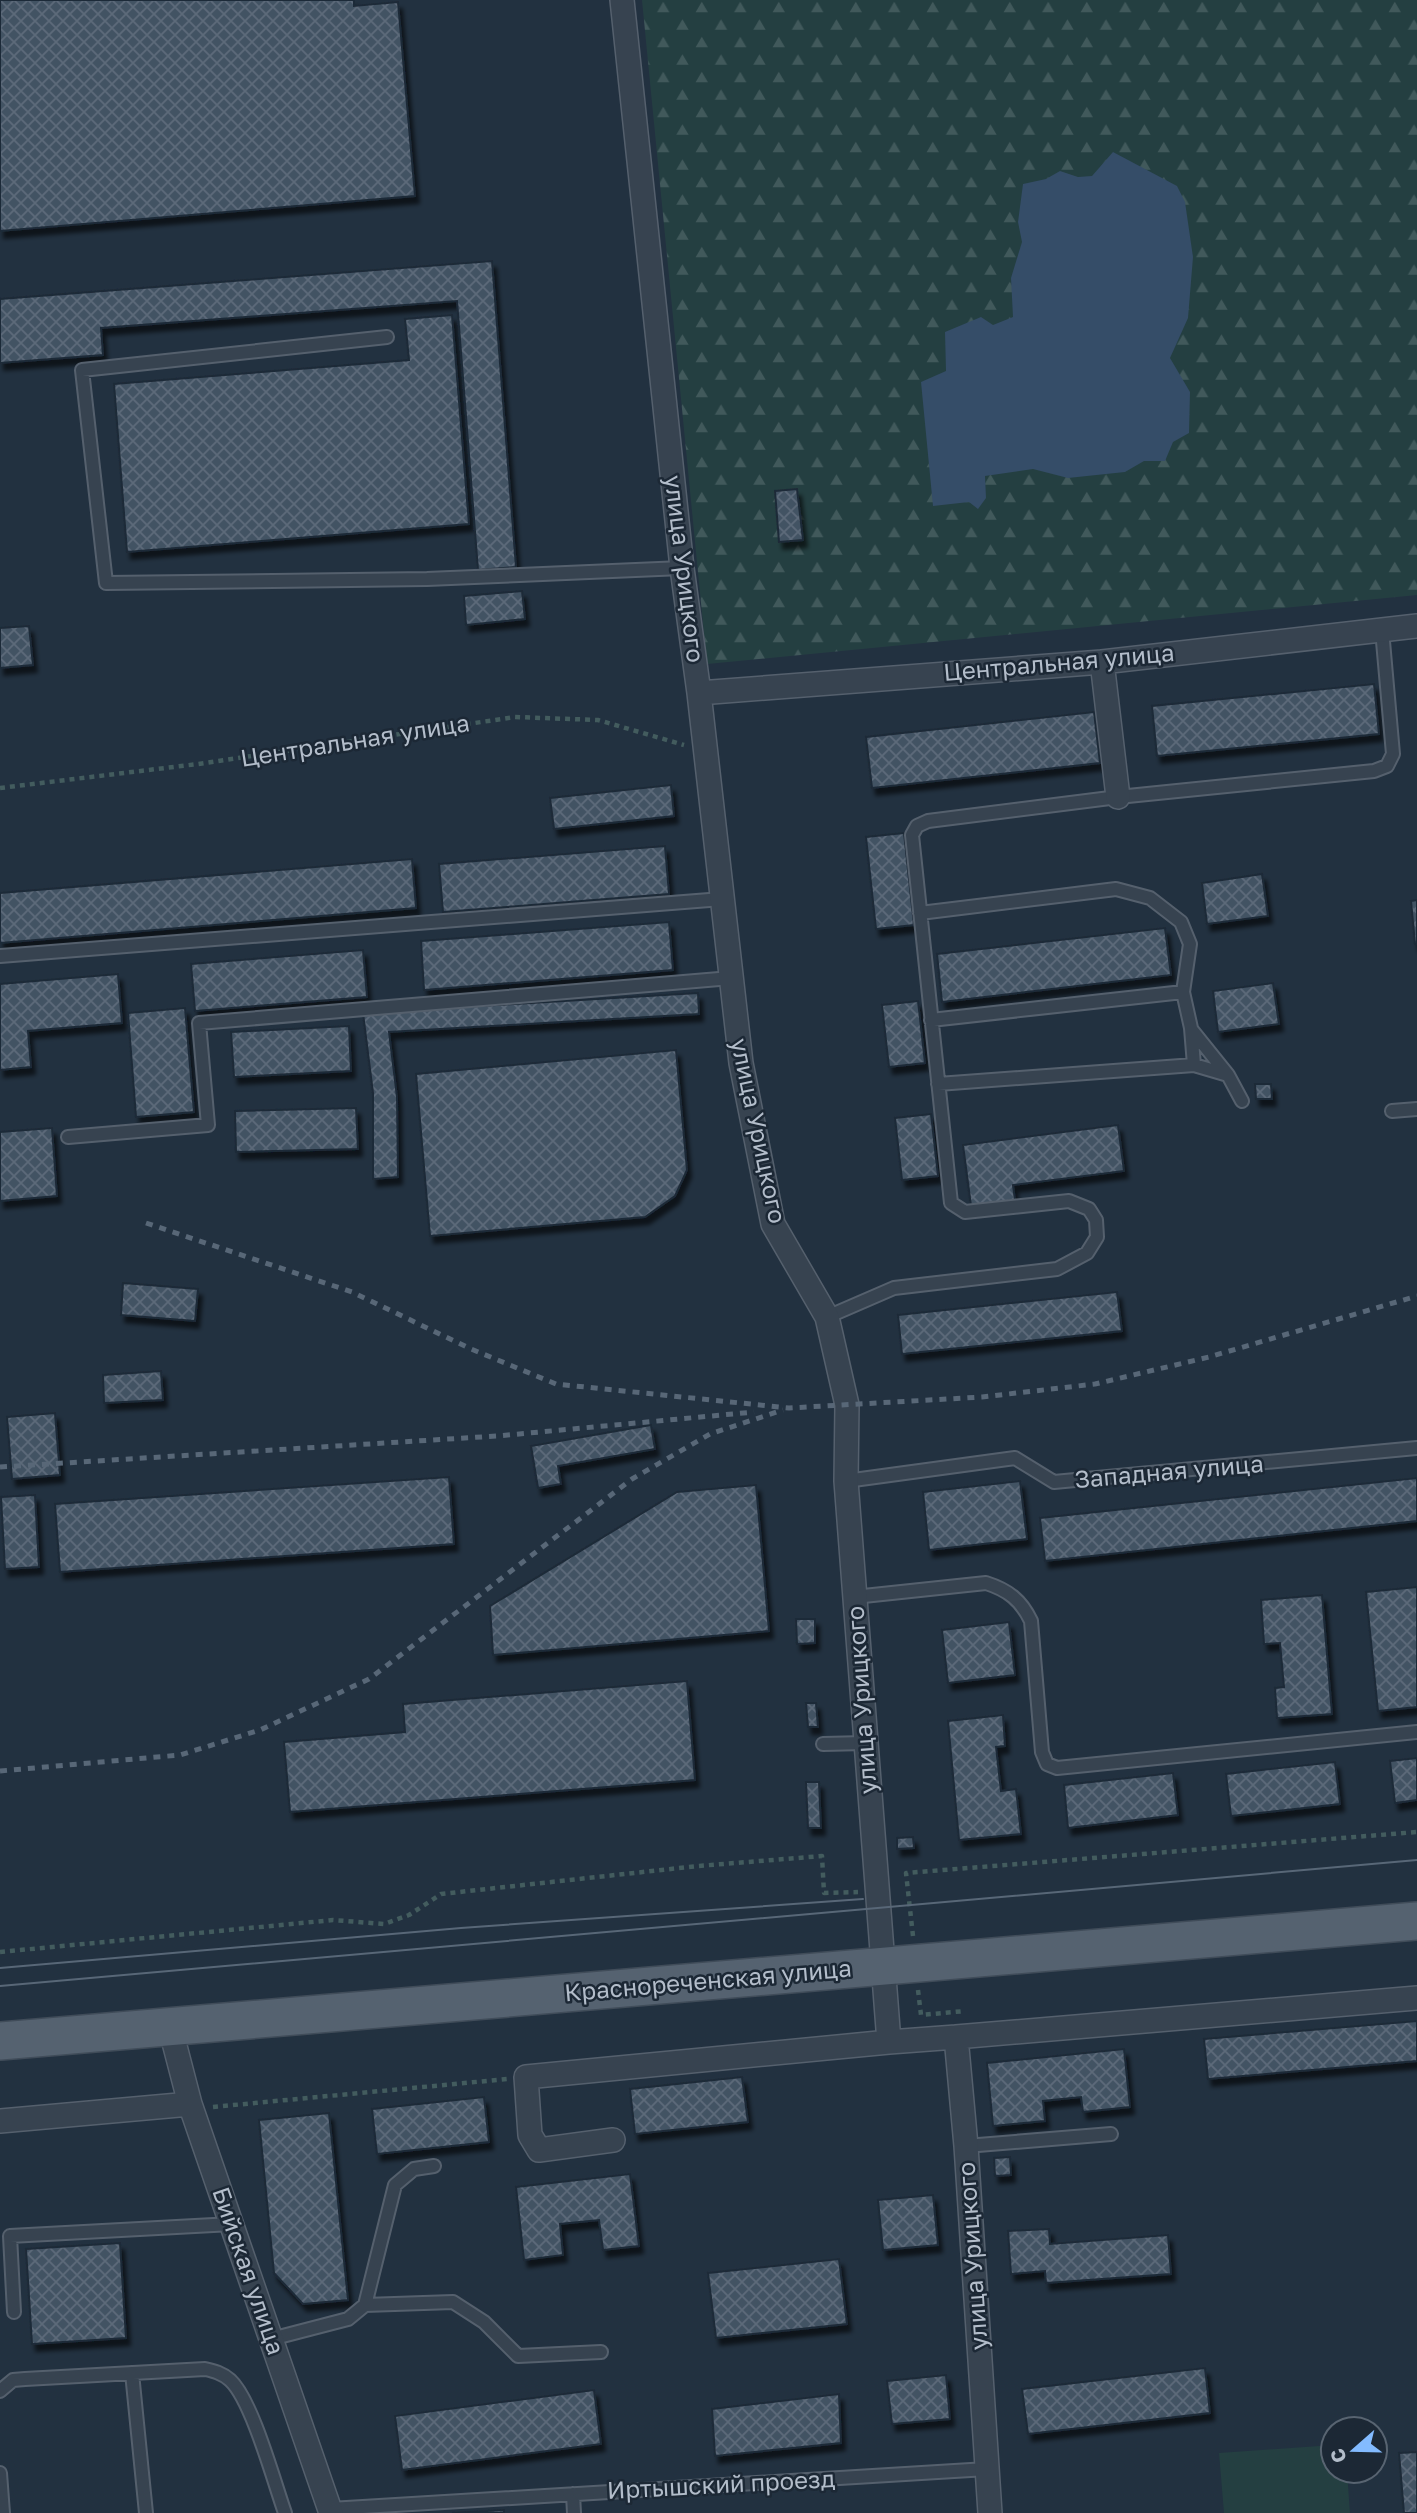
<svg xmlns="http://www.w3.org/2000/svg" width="1417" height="2513" viewBox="0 0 1417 2513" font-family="'Golos Text',sans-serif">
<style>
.forest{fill:url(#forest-firs)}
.pitch{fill:#243f41}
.water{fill:#354d68}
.building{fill:url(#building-cross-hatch);stroke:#1e2a37;stroke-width:2;filter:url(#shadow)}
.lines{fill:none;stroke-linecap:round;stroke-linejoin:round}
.service-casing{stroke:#55606d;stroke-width:16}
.minor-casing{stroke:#55606d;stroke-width:26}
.primary-casing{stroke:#404c59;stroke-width:40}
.path{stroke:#435c5e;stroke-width:4.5;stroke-dasharray:5 5;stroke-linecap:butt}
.service{stroke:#374350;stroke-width:12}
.minor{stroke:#374350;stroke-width:23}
.primary{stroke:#556270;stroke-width:37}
.tram{stroke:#586777;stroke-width:2}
.rail{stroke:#586777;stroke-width:5;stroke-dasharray:7 7;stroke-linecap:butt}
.labels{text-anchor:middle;stroke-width:5;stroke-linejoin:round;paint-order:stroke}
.street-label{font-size:24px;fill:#b3bdca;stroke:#1c2835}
</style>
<defs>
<pattern id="forest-firs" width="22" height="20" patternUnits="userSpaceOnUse" patternTransform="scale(1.75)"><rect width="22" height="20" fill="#243f41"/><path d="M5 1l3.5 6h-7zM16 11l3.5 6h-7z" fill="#41595b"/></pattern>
<pattern id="building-cross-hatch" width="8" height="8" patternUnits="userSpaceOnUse" patternTransform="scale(1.75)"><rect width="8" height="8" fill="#435364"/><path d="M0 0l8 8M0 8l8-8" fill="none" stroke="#5c6a79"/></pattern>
<filter id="shadow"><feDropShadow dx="4" dy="7" stdDeviation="2" flood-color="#0009"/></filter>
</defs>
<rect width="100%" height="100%" fill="#223140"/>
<path class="forest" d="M642,0h775v595l-710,69z"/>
<path class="pitch" d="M1333,2445v26h14l3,42h-126l-5,-60z"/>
<path class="water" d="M1113,152l64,34 8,16 8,55 -5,61 -18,40 20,34 -1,41 -16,9 -8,19h-21l-19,11 -57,6 -35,-9 -48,7 1,22 -8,11 -9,-7 -36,4 -12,-124 25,-11 -1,-39 36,-15 12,8 20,-8 -2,-39 11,-36 -4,-20 5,-38 23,-5 14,-8 18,6 14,-1z"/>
<path class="building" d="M0,0h354v6l44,-4 17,194 -415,35z
M492,261l24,306 -38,3 -21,-269 -356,27 2,27 -103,8v-64z
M452,315l17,209 -342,28 -13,-168 295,-24 -4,-41z
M797,489l6,51 -24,2 -4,-51z
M522,591l3,28 -59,6 -2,-29z
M29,626l4,39 -33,3v-40z
M1374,684l5,50 -222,22 -5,-50z
M1094,712l6,51 -228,25 -6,-51z
M671,785l3,31 -120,13 -4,-31z
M904,833l10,92 -38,4 -10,-92z
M665,846l4,48 -226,18 -4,-48z
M412,859l4,49 -416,35v-50z
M1262,874l6,42 -61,8 -5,-41z
M1417,900v44h-2l-4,-43z
M669,922l4,48 -249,20 -3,-49z
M1165,928l6,47 -229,27 -5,-48z
M363,950l4,47 -172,14 -4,-47z
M118,974l4,49 -94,8 3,36 -31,3v-86z
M1273,983l6,41 -61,8 -5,-41z
M698,993l1,21 -310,18 8,65 1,80 -25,2v-86l-10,-80z
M918,1001l7,62 -36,4 -7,-62z
M185,1008l9,104 -58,5 -8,-104z
M349,1026l2,45 -117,6 -3,-45z
M676,1050l11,120 -12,26 -30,21 -215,19 -14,-162z
M1255,1084h16l1,15h-16z
M356,1108l2,41 -122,3 -1,-41z
M931,1114l7,62 -36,4 -7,-62z
M1118,1125l6,46 -111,14 2,15 -44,6 -8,-61z
M52,1128l5,68 -57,5v-69z
M123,1283l75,6 -3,32 -74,-6z
M1117,1292l5,39 -220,23 -4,-39z
M161,1371l2,29 -59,3 -1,-28z
M55,1413l5,62 -48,4 -5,-62z
M651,1425l4,24 -97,17 3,18 -23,4 -7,-42z
M449,1477l5,67 -394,28 -5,-68z
M1417,1478v43l-372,40 -5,-43z
M1020,1481l7,58 -98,11 -6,-58z
M756,1485l13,146 -276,24 -3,-49 187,-114z
M35,1495l4,72 -34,2 -4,-72z
M1417,1587v120l-39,4 -12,-119z
M1322,1595l10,119 -55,4 -2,-30 9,-1 -4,-44 -16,1 -3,-44z
M796,1619h19v24l-18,1z
M1009,1622l6,53 -67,8 -6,-53z
M687,1681l8,99 -405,32 -6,-70 121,-10 -2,-28z
M806,1703h10l2,24h-10z
M1003,1715l2,31 -9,1 5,44 15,-2 5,45 -62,6 -11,-119z
M1417,1758v42l-22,3 -5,-42z
M1335,1762l5,42 -109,12 -5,-42z
M1173,1773l5,42 -110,13 -4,-43z
M806,1782h13l2,46h-13z
M913,1837l1,11 -17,1v-11z
M1417,2021v40l-209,18 -4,-40z
M1124,2049l6,58 -47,5 -2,-15 -38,4 2,20 -52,5 -6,-63z
M742,2077l6,45 -113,12 -5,-45z
M484,2097l5,45 -112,12 -5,-45z
M329,2113l19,187 -45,4 -29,-31 -15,-153z
M1010,2157l1,18 -16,1 -1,-18z
M630,2174l9,72 -36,4 -4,-30 -39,4 3,31 -39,5 -8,-73z
M933,2195l5,50 -55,5 -5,-50z
M1049,2229l1,15 118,-9 3,39 -125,9 -1,-12 -34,3 -3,-43z
M120,2243l6,95 -94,6 -6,-95z
M839,2259l8,65 -131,14 -8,-65z
M1205,2368l5,45 -182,21 -6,-45z
M946,2375l4,44 -58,5 -5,-43z
M594,2390l7,54 -199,26 -7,-54z
M839,2394l2,49 -126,13 -3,-47z
M1417,2452v61h-13l-5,-60z
M504,2510v3h-52z"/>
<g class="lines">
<g class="service-casing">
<path id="service" d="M387,337l-305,33 24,213 321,-4 255,-11
M920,913l196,-24 34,9 31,24 9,22 -7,48 8,36 3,37
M0,956l722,-57
M931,1020l252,-28
M1191,1029l37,46
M938,1084l256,-19 34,10 14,26
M1392,1111l25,-2
M68,1137l140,-12 -9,-102 532,-45
M827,1317l67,-29 163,-19 30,-16 10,-16 -1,-17 -7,-11 -20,-8 -104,11 -14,-9 -39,-368 5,-9 11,-5 190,-24 256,-26 13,-5 6,-12 -11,-124
M846,1481l169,-23 39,24 363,-34
M854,1597l132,-14c22,7 35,17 45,38l11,131 5,12 10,4 360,-36
M823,1744l42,-1
M966,2146l145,-12
M365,2305l88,-3 31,20 34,34 83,-4
M14,2312l-4,-76 222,-12
M271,2339l77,-20 17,-14 30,-120 19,-16 20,-3
M132,2373l14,140
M0,2391l13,-11 12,-1 180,-10c9,2 17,4 25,11 22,20 44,102 55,133
M0,2473l3,40
M573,2494l1,19
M330,2509l657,-40"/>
</g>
<g class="minor-casing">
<path id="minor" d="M622,0l60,568 17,125 42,370 32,161 54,93 20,88 -1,76 43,561 67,-5 10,109 24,367
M1102,662l16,135
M699,693l403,-31 315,-36
M170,2027l20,77 141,409
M956,2037l461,-39
M0,2121l190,-17
M613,2140l-74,10 -9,-15 -4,-58 363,-35"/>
</g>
<g class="primary-casing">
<path id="primary" d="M0,2041l1417,-120"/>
</g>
<path class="path" d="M0,788l198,-24 317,-47 83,3 86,25
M913,1936l-7,-63 511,-41
M0,1952l333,-32 51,4 25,-9 32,-21 257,-28 124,-10 2,37 34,-1
M918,1990l3,25 44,-4
M213,2107l294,-28"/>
<use href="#service" class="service"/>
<use href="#minor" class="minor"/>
<use href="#primary" class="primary"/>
<path class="tram" d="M0,1968l461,-40 402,-29
M0,1986l1417,-126"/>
<path class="rail" d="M146,1223l206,69 119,57 85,35 233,24 193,-11 113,-13 114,-27 208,-61
M0,1467l497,-31 257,-24
M0,1771l180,-16 80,-25 109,-51 263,-200 78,-45 73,-24"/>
</g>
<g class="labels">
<g class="street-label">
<text transform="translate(684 569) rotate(83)" y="8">улица Урицкого</text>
<text transform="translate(1059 663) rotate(-5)" y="8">Центральная улица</text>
<text transform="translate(355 741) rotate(-9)" y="8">Центральная улица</text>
<text transform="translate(758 1131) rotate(78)" y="8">улица Урицкого</text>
<text transform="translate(1169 1472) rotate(-5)" y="8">Западная улица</text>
<text transform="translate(862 1700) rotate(-94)" y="8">улица Урицкого</text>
<text transform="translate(708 1981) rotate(-5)" y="8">Краснореченская улица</text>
<text transform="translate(973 2256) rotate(-94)" y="8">улица Урицкого</text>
<text transform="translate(248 2271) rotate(71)" y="8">Бийская улица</text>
<text transform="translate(721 2485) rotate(-3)" y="8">Иртышский проезд</text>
</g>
</g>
<g transform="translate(1354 2450) rotate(250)"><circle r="33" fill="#1c2835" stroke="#586471" stroke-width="2"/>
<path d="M0-5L12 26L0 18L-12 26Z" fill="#83bbff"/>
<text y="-10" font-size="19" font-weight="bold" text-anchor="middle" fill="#b3bdca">С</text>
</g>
</svg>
